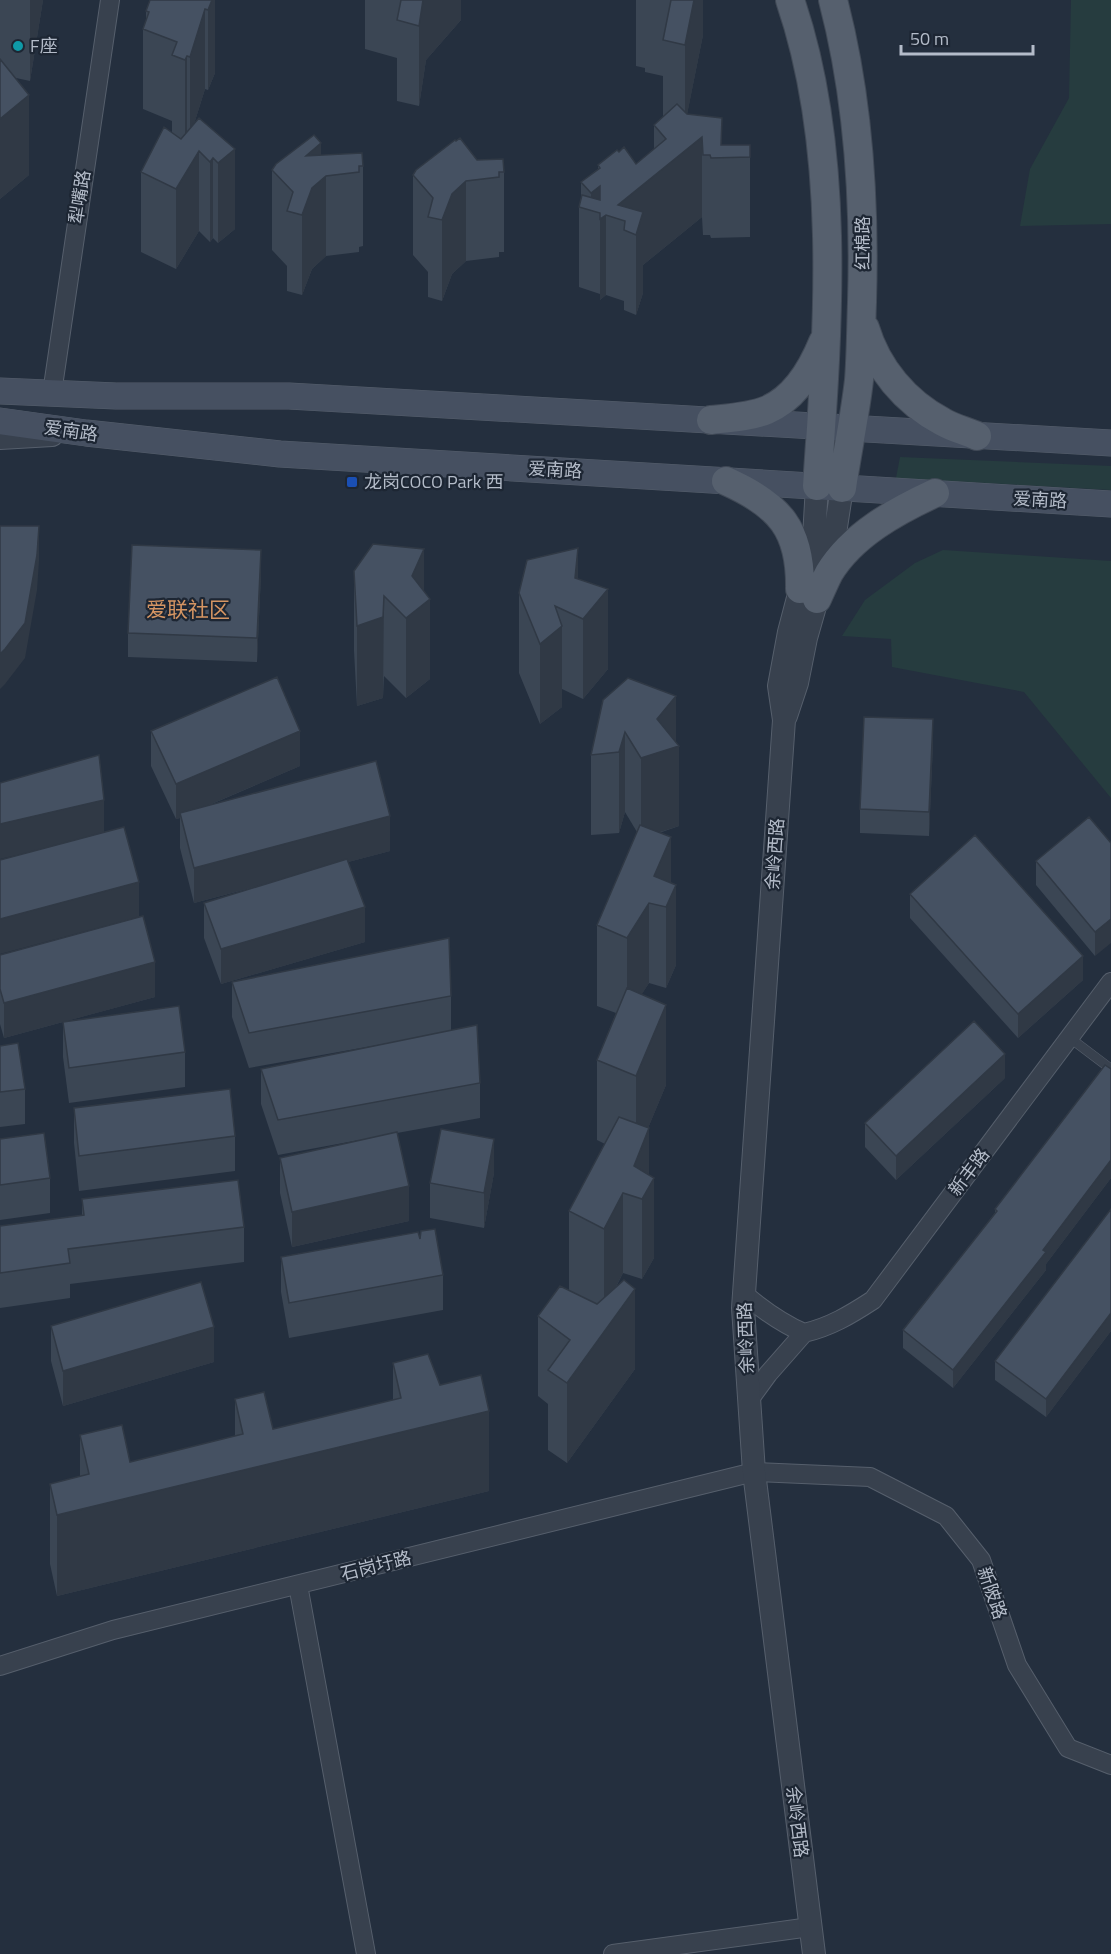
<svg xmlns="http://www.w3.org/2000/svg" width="1111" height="1954" viewBox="0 0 1111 1954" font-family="'Titillium Web','Noto Sans SC',sans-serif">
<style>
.green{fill:#263c3f}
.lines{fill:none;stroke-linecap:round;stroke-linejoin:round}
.service-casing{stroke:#565f6c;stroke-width:10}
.minor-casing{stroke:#565f6c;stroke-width:20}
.tertiary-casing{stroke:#565f6c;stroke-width:24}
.secondary-casing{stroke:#565f6c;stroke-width:27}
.primary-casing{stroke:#414a57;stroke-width:30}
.service{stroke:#38414e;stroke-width:9}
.minor{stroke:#38414e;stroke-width:18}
.tertiary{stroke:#38414e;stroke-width:22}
.secondary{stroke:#465061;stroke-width:26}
.primary{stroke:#56606e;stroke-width:28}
.wall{fill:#3b4654}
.shaded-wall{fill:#303945}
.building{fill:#455162;stroke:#303945;stroke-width:1.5}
.culture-dot{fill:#0f9aa8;stroke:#1d2633;stroke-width:2}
.transit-dot{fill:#1a4fb4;stroke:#1d2633;stroke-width:2}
.labels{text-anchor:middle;stroke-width:4.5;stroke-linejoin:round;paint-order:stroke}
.poi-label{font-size:18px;fill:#b4bcc9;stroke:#1d2633;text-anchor:start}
.street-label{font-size:18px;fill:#b4bcc9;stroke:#1d2633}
.quarter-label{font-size:21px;fill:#d59563;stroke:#1d2633}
</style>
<rect width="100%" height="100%" fill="#242f3e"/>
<path class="green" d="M1071,0h40v224l-91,2 10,-57 39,-71z
M900,457l211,9v24l-215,-12z
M943,550l168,11v237l-87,-106 -132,-25 -1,-28 -49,-3 23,-36 50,-37z"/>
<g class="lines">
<g class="service-casing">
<path id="service" d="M1070,1038l41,31"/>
</g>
<g class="minor-casing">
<path id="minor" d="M52,393l58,-393
M744,1294c19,16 37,29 60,39l-36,41 -19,26
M804,1333c26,-6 46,-18 69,-33l238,-318
M298,1585l68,369
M0,1666l113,-36 641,-158 116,5 76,39 35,44 36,105 51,83 43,17
M613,1954l197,-27"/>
</g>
<g class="tertiary-casing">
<path id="tertiary" d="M0,438l52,-3
M786,716l11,-33 9,-45 28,-98 8,-52
M814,1954l-60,-482 -11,-164 41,-588 -5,-34 10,-54 25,-95 3,-51"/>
</g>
<g class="secondary-casing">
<path id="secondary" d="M0,391l116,5h173l822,47
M0,421l86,12 194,21 831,50"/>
</g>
<g class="primary-casing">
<path id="primary" d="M790,0c52,151 38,330 27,486
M833,0c26,99 32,201 29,302 -1,26 -1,52 -3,78 -4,36 -12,72 -17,108
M865,328c12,40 40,74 78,94 10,6 23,9 34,14
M711,420c19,-2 39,-3 56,-10 28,-12 45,-41 56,-68
M726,481c54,24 75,49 74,108
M817,599c4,-9 8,-18 12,-26 23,-38 67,-62 106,-80"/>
</g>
<use href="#service" class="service"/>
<use href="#minor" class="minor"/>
<use href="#tertiary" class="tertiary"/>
<use href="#secondary" class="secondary"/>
<use href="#primary" class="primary"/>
</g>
<path class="wall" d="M0,0h43l-13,81 -14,-3 13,97 -29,24z
M215,0v73l-7,17 -3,-1 -11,35 41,25v80l-17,14 -5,-5 -3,4 -11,-11 -23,38 -35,-17v-80l31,-39v-12l-29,-12v-80l3,-7v-11z
M365,0h96v20l-35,40 -7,46 -22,-5v-43l-32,-9z
M636,0h67v35l-16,79 35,31h28v92l-39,1 -1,-3h-7l-1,-18 -59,48v28l-7,22 -12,-5v-9l-18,-6 -6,5v-6l-21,-7v-80l2,-7v-18l17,-13v-4l38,-1 18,-15v-24l9,-8v-41l-18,-4v-4l-9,-2z
M321,155l42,11v80l-4,1v5l-33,4 -14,13 -10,26 -15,-4v-25l-15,-16v-80z
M477,160l27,12v80h-5v5l-33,4 -14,13 -10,27 -14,-4v-25l-15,-17v-80z
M354,571l70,20 6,88 -24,19 -22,-22 -1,22 -26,8 -3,-55z
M261,574l-4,88 -129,-5v-24z
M578,579l30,90 -25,30 -21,-10v18l-22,17 -21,-51v-80z
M603,700l73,43 3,83 -20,7 12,50 5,82 -10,23 -17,-5 -8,12 25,90 -18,43 1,47 5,83 -12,21 -19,-6 -8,16 20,80 -68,94 -19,-13v-46l-10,-8v-80l31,-26v-79l36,-67 -8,-4v-80l19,-47 -19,-7v-81l40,-93 -12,-20 -6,21 -28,2v-80z
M151,731l149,35 -93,40 183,45 -42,11 17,80 -144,42 -17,-46v-35l59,-18 -69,18 -14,-55v-30l-4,1 -25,-53z
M933,743l-4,93 -69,-3v-24z
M1111,843l-16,113 -59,-71v-24z
M910,894l173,86 -65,58 -108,-120z
M0,955l155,42 -89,24 119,31v35l-116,16 -6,-46v-35l-59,16 -4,-14z
M232,982l219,14v34l29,53v35l-83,15 12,88 -117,26 -12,-54v-35l85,-19 -87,16 -17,-51v-35l134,-27 -146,26 -17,-51z
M0,1046l25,43v35l-25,3z
M1111,1069v109l-65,86v6l-93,118 -50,-40v-18l92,-117v-4z
M1005,1078l-109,102 -31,-33v-24z
M74,1108l161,28v35l-156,20 -5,-48z
M0,1139l50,39v35l-50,7z
M494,1173l-10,55 -54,-10v-35z
M82,1199l162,28v35l-174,22v14l-70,10v-82l82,-11z
M1111,1209v122l-65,86 -51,-37v-19z
M420,1239l23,36v35l-154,28 -8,-46v-35z
M51,1326l163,36 -151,44 -12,-45z
M393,1363l47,22 49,106 -432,105 -7,-32v-80l30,-7v-42l50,27 105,-26v-37l38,30 120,-29z"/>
<path class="shaded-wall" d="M30,0h13l-13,81z
M212,0h3v73l-7,17v-80z
M423,0h38v20l-35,40 -7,46v-80z
M694,0h9v35l-18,90v-80z
M205,9v80l-15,48v-80z
M187,56v80l-2,5v-81z
M29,95v80l-29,24v-80z
M702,137v80l-59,48v28l-7,22v-80l-11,-14 -7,-16z
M321,143v38l5,-5v80l-14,13 -10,26v-80l4,-59z
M235,149v80l-17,14v-80z
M199,151v80l-23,38v-80z
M213,158v80l-3,4v-80z
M466,181v80l-14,13 -10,27v-81l10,-26z
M600,186v27l-9,-3v-17z
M606,215v80l-6,5v-81z
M39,526v35l-2,29 -12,68 -20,26 -5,5v-35z
M578,548v69l-3,-39z
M424,549v54l6,-4v80l-24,19v-80l6,-42z
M261,550v24l-4,88v-24z
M608,589v80l-25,30v-80z
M384,596l-1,102 -26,8v-80z
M562,626v81l-22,17v-80z
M676,696v51l3,-1v80l-38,12v-80l16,-39z
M933,719v24l-4,93v-24z
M300,731v35l-119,51 -1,-4v5l-4,1v-35z
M625,732v80l-6,21v-81z
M104,800v35l-104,24v-35z
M390,816v35l-196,52v-35z
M671,837v59l5,-11v80l-10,23v-81l-12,-31z
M139,882v35l-139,37v-35z
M649,903v80l-22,35v-80z
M365,907v35l-144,42v-35z
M1111,919v24l-16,13v-24z
M1083,956v24l-65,58v-24z
M155,962v35l-151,41v-35z
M666,1005v80l-30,72v-81z
M1005,1054v24l-109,102v-24z
M649,1128v59l5,-9v80l-12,21v-80l-8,-33z
M494,1139v34l-10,55v-35z
M1111,1160v18l-65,86v6l-93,118v-18z
M409,1186v35l-117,26v-35z
M623,1193v80l-19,36v-80z
M635,1289v80l-68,94v-80z
M1111,1313v18l-65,86v-18z
M214,1327v35l-151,44v-35z
M489,1411v80l-432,105v-81z"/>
<path class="building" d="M150,0h62l-4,10 -3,-1 -15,48 -3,-1 -2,4 -13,-5 5,-13 -34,-13 6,-17 -3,-1z
M401,0h22l-4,26 -22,-6z
M671,0h23l-9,45 -22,-5z
M0,59l29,36 -29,24z
M677,104l10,10 35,4 -1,27h29v12l-39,1 -1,-3h-7l-1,-18 -84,68 25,7 -7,23 -12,-5 1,-9 -19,-6 -6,4v-6l-21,-6 3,-12 18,5v-14l-9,7 -10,-11 19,-14 -2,-3 19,-15 2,2 5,-5 12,17 30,-25 -12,-14z
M199,118l36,31 -17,14 -5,-5 -3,4 -11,-11 -23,38 -35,-17 23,-45 17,12z
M314,135l7,8 -15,13 56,-3 1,13h-4v6l-33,4 -14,12 -10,27 -15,-4 6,-19 -21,-22 4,-6z
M460,138l17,22 26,-1 1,13h-5v5l-33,4 -14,13 -10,26 -14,-3 5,-19 -20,-23 3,-5 39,-30 1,1z
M0,526h39l-2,29 -12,68 -20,26 -5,5z
M373,544l51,5 -12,27 18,23 -24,19 -22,-22 -1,21 -26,9 -3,-55z
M132,545l129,5 -4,88 -129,-5z
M578,548l-3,30 33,11 -25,30 -28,-13 7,20 -22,18 -21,-51 8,-33z
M277,677l23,54 -124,53 -25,-53z
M628,678l48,18 -19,23 22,27 -38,12 -16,-26 -6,20 -28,3 12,-55z
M864,717l69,2 -4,93 -69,-3z
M99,755l5,45 -104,24v-41z
M376,761l14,55 -196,52 -14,-55z
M1089,817l22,26v76l-16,13 -59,-71z
M640,825l31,12 -17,39 22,9 -10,22 -17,-4 -22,35 -30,-13z
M124,827l15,55 -139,37v-59z
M975,835l108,121 -65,58 -108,-120z
M347,859l18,48 -144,42 -17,-46z
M143,916l12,46 -151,41 -4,-14v-34z
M449,938l2,58 -202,37 -17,-51z
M627,988l39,17 -30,71 -39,-16z
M179,1006l6,46 -116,16 -6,-46z
M974,1021l31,33 -109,102 -31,-33z
M477,1025l3,58 -202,37 -17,-51z
M18,1043l7,46 -25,3v-46z
M1105,1065l6,4v91l-68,90 3,2 -93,118 -50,-40 94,-119 -2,-2z
M230,1089l5,47 -156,20 -5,-48z
M619,1117l30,11 -15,38 20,12 -12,21 -19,-6 -19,36 -35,-18z
M441,1129l53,10 -10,54 -54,-10z
M397,1132l12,54 -117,26 -12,-54z
M44,1133l6,45 -50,7v-46z
M238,1180l6,47 -176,22 2,14 -70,10v-47l84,-11 -2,-16z
M1111,1209v104l-65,86 -51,-38z
M435,1229l8,46 -154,28 -8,-46 137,-25 2,7 1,-8z
M624,1280l11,9 -68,94 -19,-13 22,-30 -32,-24 22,-30 37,18z
M201,1282l13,45 -151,44 -12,-45z
M428,1354l12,31 41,-10 8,36 -432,104 -7,-31 39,-10 -9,-39 42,-10 8,37 113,-28 -8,-35 29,-7 9,37 128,-31 -8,-35z"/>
<circle class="culture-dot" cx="18" cy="46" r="6"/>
<rect class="transit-dot" x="346" y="476" width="12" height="12" rx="3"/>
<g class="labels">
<g class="poi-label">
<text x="30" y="52">F座</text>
<text x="364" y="488">龙岗COCO Park 西</text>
</g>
<g class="street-label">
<text transform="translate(80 197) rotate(-81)" y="6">犁嘴路</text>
<text transform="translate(863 243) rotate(-90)" y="6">红棉路</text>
<text transform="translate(71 431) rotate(8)" y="6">爱南路</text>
<text transform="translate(555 470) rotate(3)" y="6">爱南路</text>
<text transform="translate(1040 500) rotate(3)" y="6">爱南路</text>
<text transform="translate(775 854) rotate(-86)" y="6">余岭西路</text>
<text transform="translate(969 1172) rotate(-53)" y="6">新丰路</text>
<text transform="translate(746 1338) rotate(-92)" y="6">余岭西路</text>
<text transform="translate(376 1566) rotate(-14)" y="6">石岗圩路</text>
<text transform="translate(992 1593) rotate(71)" y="6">新陂路</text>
<text transform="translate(797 1822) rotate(83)" y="6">余岭西路</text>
</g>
<g class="quarter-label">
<text x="188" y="617">爱联社区</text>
</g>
</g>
<path d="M901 45v9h132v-9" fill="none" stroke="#b4bcc9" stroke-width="3"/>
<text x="910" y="45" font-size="18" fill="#b4bcc9" stroke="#1d2633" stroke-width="4.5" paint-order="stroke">50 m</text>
</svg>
